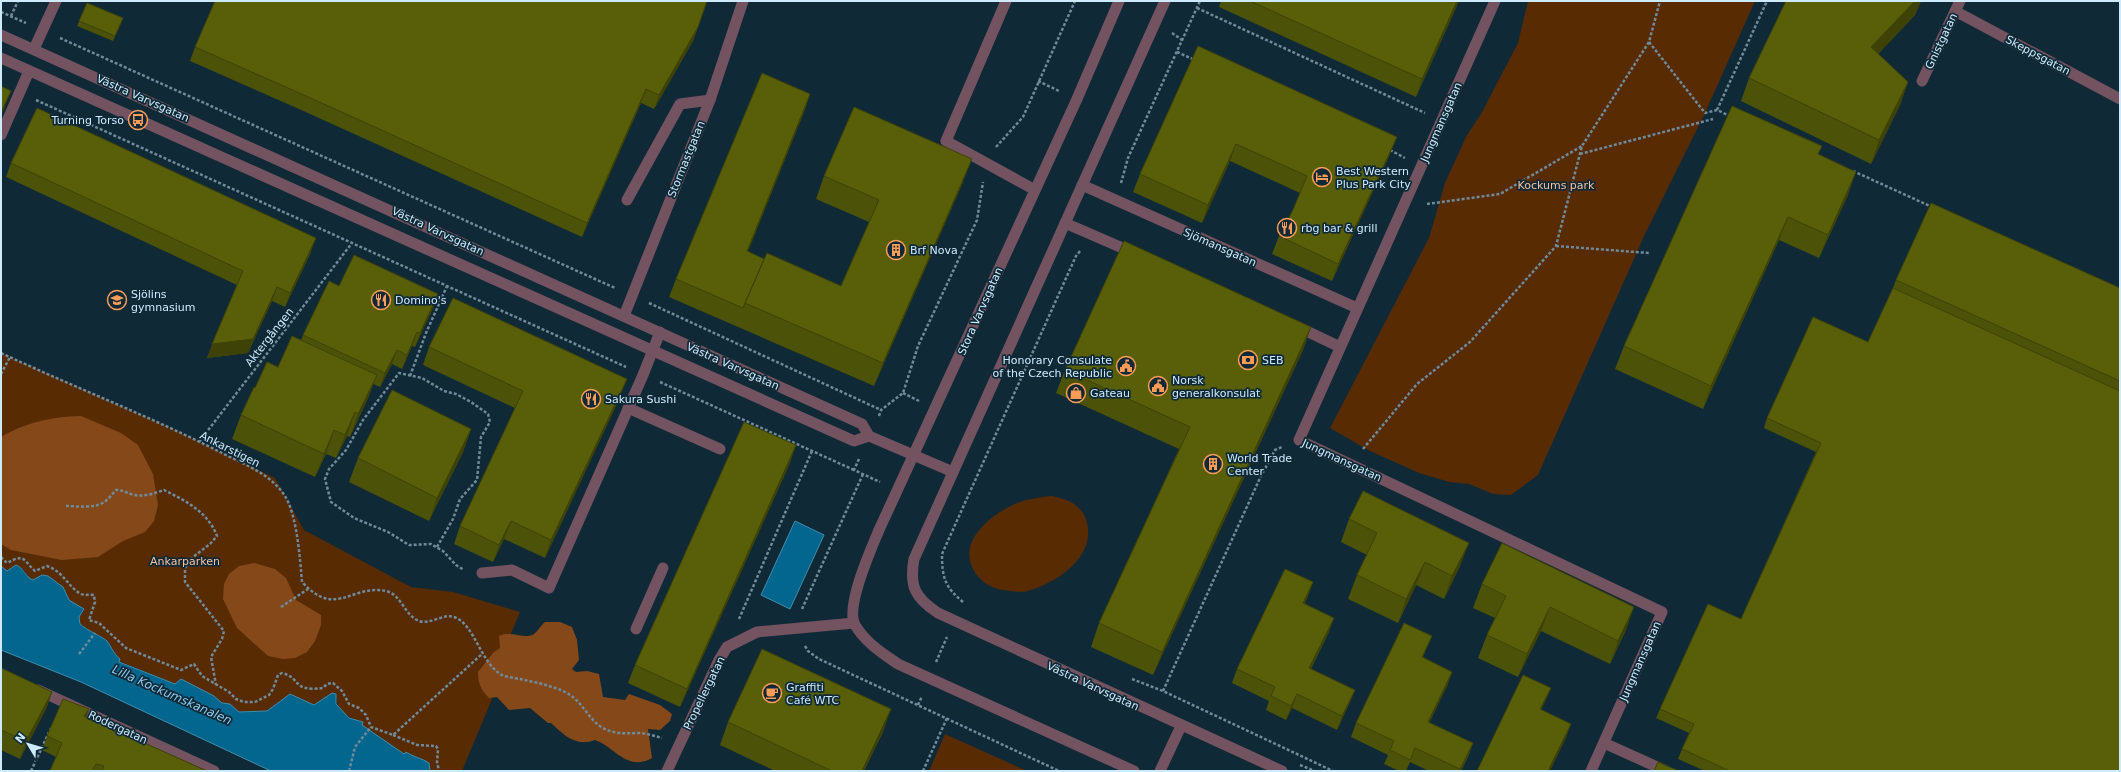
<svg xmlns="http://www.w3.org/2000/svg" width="2121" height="772" viewBox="0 0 2121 772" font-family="'DejaVu Sans',sans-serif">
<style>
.green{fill:#582b03}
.forest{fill:#854919}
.water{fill:#02668e;stroke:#3f8eaf}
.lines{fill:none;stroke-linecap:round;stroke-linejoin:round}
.path{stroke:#6f8b9b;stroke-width:2.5;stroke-dasharray:3 2;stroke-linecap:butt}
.service{stroke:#72535f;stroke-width:11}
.minor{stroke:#72535f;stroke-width:11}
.tertiary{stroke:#72535f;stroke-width:11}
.wall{fill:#4c5207}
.shaded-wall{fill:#3e4206}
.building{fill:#585f08;stroke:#3e4206}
.labels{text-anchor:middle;stroke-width:3.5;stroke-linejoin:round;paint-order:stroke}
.street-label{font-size:11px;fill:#cdebfd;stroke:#102937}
.poi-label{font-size:11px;fill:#cdebfd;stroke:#102937;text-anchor:start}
.park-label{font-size:11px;fill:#f7c19c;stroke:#102937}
.water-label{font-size:12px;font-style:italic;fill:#8fcbef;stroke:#102937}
</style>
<rect width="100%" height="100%" fill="#102937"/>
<path class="green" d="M1528,1h227l-50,112 -60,121 -107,241 -27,20 -18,-1 -24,-10 -20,-2 -30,-9 -49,-22 -40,-23 99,-190 16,-55 22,-48 14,-21 37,-71z
M1,353l172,76 102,49 29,52 107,57 42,5 67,20 -24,57 6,6 -40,96h-32l-1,-8c-7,-5 -16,-6 -23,-11l-2,2 -43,-29 2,-3c-12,-4 -27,-9 -26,-24l-10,-2 -13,9 -24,-11 -23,17 -28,1 -9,-8 -8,-1 -8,-7 -39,-12 -56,-23v-2c-6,-5 -7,-14 -13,-19 -7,-5 -17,-9 -26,-16l-1,-7 5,-6 -15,-11 -6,-13 -15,-11 -6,-1 -9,5 -3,-1 -7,-10 -19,1 -3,-4z
M1052,496c15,3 28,8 34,23 12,36 -27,63 -58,72 -7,2 -17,0 -24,-1 -12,-1 -21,-7 -28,-16 -22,-31 15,-60 41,-71 11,-4 23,-6 35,-7z
M945,734l82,37h-98z"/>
<path class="forest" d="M81,416l40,17 17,12 15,29 5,31 -4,16 -9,11 -22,9 -25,16 -36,3 -51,-10 -10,-6v-107c26,-15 50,-20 80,-21z
M254,563l21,6 11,9 10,22 25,15v10l-6,16 -8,11 -12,6 -12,1 -15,-3 -31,-28 -14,-29 1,-15 5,-10 10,-8z
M545,622h15l12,5 5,13 2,20 -7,9 4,3 11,-1 12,3 4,23 22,3 4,-6 31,11 12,9 -2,7 -10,9 -12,-1 4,29c-25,14 -37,-11 -57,-18 -19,7 -30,-4 -44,-17h-3l-18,-15 -21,2 -12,-13 -8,1c-8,-8 -11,-15 -11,-26l15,-19 7,-5 -1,-12c12,-6 26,4 35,-2 4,-3 7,-9 11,-12z"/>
<path class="water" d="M795,521l29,14 -34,74 -29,-14z
M16,565c8,3 9,12 17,15l9,-5 6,1 15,11 6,13 15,9 -5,8 1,7c6,6 25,14 27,17 5,7 6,12 13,18l-1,3 56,22 6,-5 33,17 8,7 8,1 9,8 28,-1 23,-17 24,11 18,-12 4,1v10l13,14 14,4 -1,3 42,29 2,-2c7,5 16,6 23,11l1,8h-159l-190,-89 -80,-32v-84l6,5z"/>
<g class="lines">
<path class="path" d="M1197,8l228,105
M1,12l25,11
M11,16l7,-15
M1172,33l10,7
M60,38l555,250
M1649,42l56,71 12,-3 13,6
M1177,52l18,8
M1038,81l21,10
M36,100l590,267
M1717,110l50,-109
M996,147l27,-30 52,-116
M1390,150l15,8
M1580,154l133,-35
M1853,171l79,36
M1121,183l7,-25 72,-157
M1427,204l73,-10 82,-48
M1556,246l93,7
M649,303l232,107
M1,353c73,34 148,63 219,99 23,12 50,21 65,44 12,19 15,63 17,86 34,37 49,2 84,9 16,4 18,24 33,30 11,4 25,-8 35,-4 21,7 26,46 48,58 5,2 12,3 18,4 14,3 29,6 43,12 19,8 25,29 40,37 13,7 25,5 38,5 7,1 14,3 21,5
M1,374l9,-17
M410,376l16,-43 21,-47
M660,382l194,88
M903,393l16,8
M879,416l2,-6 22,-17 15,-47 59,-126 6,-38
M199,442l153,-199
M1363,449l54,-65 53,-42 86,-96 26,-100 67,-104 11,-41
M859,459l-5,11 26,12
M66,506c12,0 28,3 38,-4 5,-3 8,-8 12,-12 8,0 12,4 19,5 10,2 20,-2 29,-5 22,11 44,22 53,46l-7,8 -17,13 -8,11v14l39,49 -2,8 -11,18 5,28
M437,547l16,-28 7,-20 17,-19 4,-43 9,-15 -2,-8 -17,-12 -15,-8 -12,-3 -22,-13 -23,-5 -36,47 -17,30 -17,19 -4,10 6,23 23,16 34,14 21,13 22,-1 12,7 13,14 8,5
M1,557l6,6c18,-10 16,-3 28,8l12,-5c16,5 21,21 34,28 4,2 8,0 13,1l1,7 -6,18 10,3 27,25 55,22 13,-6 8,12 27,16 7,7 8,3h11l14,-7 4,-6 5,-14 4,-2c20,5 9,19 41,15l4,-4 6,-1 9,8 7,13 10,4 7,7 5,12 22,8 89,-81
M963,602c-18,-15 -21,-24 -21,-48l134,-298 5,-6
M281,607l27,-18
M802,609l61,-135
M739,619l73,-168
M805,646l3,5 11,8 240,112
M79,654l16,-21
M936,662l11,-25
M1132,679l31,12 170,80
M1163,691l97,-213 15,-28 7,-3
M918,705l4,-9
M393,735l24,10 19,1 2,3 -1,13 2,9
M1300,765l15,6
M31,771l20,-43
M349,771l6,-24 16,-20
M923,771l24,-53"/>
<path class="service" d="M1006,1l-60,140 89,49
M1,135l28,-64
M627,200l53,-96 30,-4
M628,408l92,41
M482,573l30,-3 37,18 94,-213 17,-43
M636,629l27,-61
M1604,743l62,28
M1160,771l21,-45"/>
<path class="minor" d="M1495,1l-196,439 363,172 -71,159
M1955,11l165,88
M1,35l861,389 7,12 84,36
M34,49l22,-48
M1,58l853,383 15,-5
M1922,81l38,-80
M1082,185l275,123
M1065,223l69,30
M624,316l86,-216 33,-99
M1296,326l44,21
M38,690l176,81
M667,771l52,-111 8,-13 30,-15 97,-9"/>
<path class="tertiary" d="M1119,1l-42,98 -198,431c-8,19 -34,77 -24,95 11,18 27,28 43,39l236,107
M1165,1l-251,558c-5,27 1,39 24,54l344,158"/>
</g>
<path class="wall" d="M1221,1h238l-43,96 -197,-90z
M1915,1h6l-6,14 -37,39 30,28 -8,23 -29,59 -130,-63 8,-23z
M87,3l36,15 -10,23 -36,-15z
M698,27l-5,14 -39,68 -13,-6 -59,134 -283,-128 -109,-48 5,-14z
M1198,46l192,108 -58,127 -60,-27 7,-18 14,-26 7,-17 -70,-32 -28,62 -69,-31 7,-18z
M810,94l-6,18 -56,139 16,8 77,27 28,-64 -53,-23 8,-23 139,6 -89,204 -205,-89 7,-18z
M1819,155l29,40 -29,63 -40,-18 -76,169 -88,-40 9,-23z
M11,163l300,89 -26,55 -13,-6 -24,52 -41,5 30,-73 -231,-108z
M1896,280l224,8v483h-415l-27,-12 4,-10 7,-16 -33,-15 4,-9 81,-90 75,-167 -52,-24 3,-10 101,-76 25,-54z
M339,286l99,8 -5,14 -18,39 -3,-1 -10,23 -10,-5 -12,23 -7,-3 -5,14 -18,39 -3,-1 -11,22 -10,-4 -11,23 -83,-38 9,-24 14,-27 23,-21 23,-27 2,-5z
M1311,327l-8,23 -150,325 -62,-28 8,-24 80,-174 -123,-56 9,-23z
M429,347l191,50 -75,161 -41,-19 -11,23 -39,-18 6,-18 55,-118 -92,-43z
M471,429l-8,23 -34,69 -80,-39 9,-24z
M790,463l-110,244 -52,-24 7,-18z
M1349,519l111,47 -16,33 -28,-14 -18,38 -50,-24 9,-24 10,-20 -26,-13z
M1313,582l-5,14 -3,7 24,29 -18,37 44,21 -6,14 -12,26 -45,-22 -6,12 -20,-10 3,-9 -37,-18 5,-14z
M1482,584l144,46 -16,34 -69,-33 -23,46 -40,-19 9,-23 8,-17 -22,-10z
M1426,650l-3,7 29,15 -5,14 -18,37 44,20 -5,14 -7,14h-32l-19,-9 -4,9h-7l-15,-7 4,-9 -37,-18 5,-14z
M1,668l51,24 -6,17 -26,50 -19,-9z
M89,709l-3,8 121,54h-157l6,-14 -14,-7 5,-14z
M728,722l155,10 -19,39h-89l-55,-26z"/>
<path class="shaded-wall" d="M1457,1h2l-43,96 6,-18z
M1915,1h6l-6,14 -52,55 8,-23z
M698,27l-5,14 -39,68 5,-14z
M1908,82l-8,23 -29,59 8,-24z
M646,89l-5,14 -59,134 5,-14z
M11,91l-9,23 -1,3v-5z
M810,94l-6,18 -63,157 6,-18z
M1397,137l-7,17 -58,127 6,-17z
M1236,144l-6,17 -28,62 6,-18z
M972,159l-9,23 -89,204 9,-23z
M1856,172l-8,23 -29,63 9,-23z
M1788,217l-9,23 -76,169 8,-23z
M316,238l-5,14 -26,55 5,-14z
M277,287l-5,14 -24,52 -41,5 5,-14z
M438,294l-5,14 -18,39 5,-14z
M1311,327l-8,23 -150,325 9,-23z
M417,332l-5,14 -10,23 5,-14z
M397,350l-5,14 -12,23 5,-14z
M377,375l-9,23 -18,39 8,-23z
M627,379l-7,18 -75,161 6,-18z
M355,412l-8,24 -11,22 9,-23z
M471,429l-8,23 -34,69 8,-23z
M334,430l-8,24 -11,23 9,-23z
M796,445l-6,18 -110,244 7,-18z
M511,521l-7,18 -11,23 6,-17z
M1469,543l-9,23 -16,33 8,-23z
M1425,562l-9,23 -18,38 8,-24z
M1313,582l-5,14 -10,21 5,-14z
M1550,607l-9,24 -23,46 9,-23z
M1634,607l-8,23 -16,34 8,-23z
M1334,618l-5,14 -25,50 5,-14z
M1432,636l-15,35 5,-14z
M1452,672l-5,14 -24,50 5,-14z
M1551,688l-6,14 -10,21 5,-14z
M1355,690l-6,14 -12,26 5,-14z
M52,692l-6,17 -26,50 6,-18z
M1297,694l-5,14 -6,12 5,-14z
M89,709l-5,14v-7z
M891,709l-8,23 -19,39h-2z
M1571,724l-5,14 -16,33h-2z
M1473,743l-5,14 -7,14h-1z"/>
<path class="building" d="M215,1h492l-9,26 -39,68 -13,-6 -59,134 -283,-128 -109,-48z
M1250,1h207l-35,78z
M1786,1h129l-44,46 37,35 -29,58 -130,-62z
M87,3l36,15 -8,18 -36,-15z
M1198,46l199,91 -59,127 -59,-28 14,-26 14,-34 -71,-32 -28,61 -68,-31z
M762,73l48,21 -63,157 17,8 -21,49 -67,-29z
M1,86l10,5 -10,21z
M1732,106l90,40 -4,8 38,18 -28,63 -40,-18 -77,169 -87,-40z
M854,107l118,52 -89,204 -138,-60 22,-50 74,33 38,-86 -55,-24z
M37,108l279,130 -26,55 -13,-6 -24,52 -41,5 31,-73 -232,-108z
M1931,203l189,85v93l-224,-101z
M1124,241l187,86 -149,325 -63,-29 91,-196 -125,-57z
M354,255l84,39 -18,39 -3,-1 -10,23 -10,-5 -12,23 -82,-38 26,-54 10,5z
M1893,288l227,103v380h-390l-48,-22 12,-25 -34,-15 48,-105 33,15 80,-176 -54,-25 46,-101 55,25z
M453,298l174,81 -76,161 -40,-19 -12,24 -39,-19 63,-135 -94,-44z
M292,336l85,39 -19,39 -3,-2 -10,23 -11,-5 -10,24 -83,-39 13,-28 1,1 12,-26 11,5z
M392,390l79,39 -34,69 -79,-40z
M744,422l52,23 -109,244 -52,-24z
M1363,491l106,52 -17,33 -27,-14 -19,37 -49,-24 20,-42 -28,-14z
M1502,543l132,64 -16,34 -68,-34 -23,47 -40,-19 19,-39 -24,-12z
M1285,569l28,13 -10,21 31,15 -25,50 46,22 -13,26 -45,-22 -6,12 -20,-10 4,-9 -38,-18z
M1404,623l28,13 -10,21 30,15 -24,50 45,21 -13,26 -45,-21 -5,12 -20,-10 4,-9 -38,-18z
M762,649l129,60 -29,62h-30l-104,-49z
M1,668l51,24 -26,49 -25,-11z
M1523,675l28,13 -11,21 31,15 -23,47h-71z
M63,699l26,10 -5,7 123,55h-81l-2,-1v1h-22l2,-5 -8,-2 -4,7h-42l12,-28 -15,-7z
M1658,762l21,9h-25z"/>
<defs>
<g id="bus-ring" transform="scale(1)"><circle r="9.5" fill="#102937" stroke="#fd9c56" stroke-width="1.5"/><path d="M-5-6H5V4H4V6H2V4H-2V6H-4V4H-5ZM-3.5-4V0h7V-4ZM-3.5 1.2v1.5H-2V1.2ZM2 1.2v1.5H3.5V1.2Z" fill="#fd9c56"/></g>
<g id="hotel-ring" transform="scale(1)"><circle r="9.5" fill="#102937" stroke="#fd9c56" stroke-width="1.5"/><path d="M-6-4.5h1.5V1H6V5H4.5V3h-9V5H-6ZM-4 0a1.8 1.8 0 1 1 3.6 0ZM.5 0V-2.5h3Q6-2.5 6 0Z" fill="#fd9c56"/></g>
<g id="restaurant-ring" transform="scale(1)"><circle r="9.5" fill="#102937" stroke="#fd9c56" stroke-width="1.5"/><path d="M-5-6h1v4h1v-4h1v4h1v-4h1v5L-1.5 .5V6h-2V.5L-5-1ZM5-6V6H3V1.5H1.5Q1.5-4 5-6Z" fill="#fd9c56"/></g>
<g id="building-ring" transform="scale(1)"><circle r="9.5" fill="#102937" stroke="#fd9c56" stroke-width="1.5"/><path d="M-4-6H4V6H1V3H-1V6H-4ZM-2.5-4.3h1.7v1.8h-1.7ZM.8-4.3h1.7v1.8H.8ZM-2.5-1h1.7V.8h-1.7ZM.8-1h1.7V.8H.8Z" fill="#fd9c56"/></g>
<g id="school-ring" transform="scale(1)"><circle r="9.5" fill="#102937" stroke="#fd9c56" stroke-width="1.5"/><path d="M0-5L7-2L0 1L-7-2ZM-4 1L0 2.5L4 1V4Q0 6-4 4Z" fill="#fd9c56"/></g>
<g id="bank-ring" transform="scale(1)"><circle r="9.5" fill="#102937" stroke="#fd9c56" stroke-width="1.5"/><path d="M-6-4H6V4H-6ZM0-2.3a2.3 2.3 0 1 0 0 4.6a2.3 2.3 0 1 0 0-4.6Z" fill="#fd9c56"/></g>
<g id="civic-ring" transform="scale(1)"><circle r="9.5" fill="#102937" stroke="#fd9c56" stroke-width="1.5"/><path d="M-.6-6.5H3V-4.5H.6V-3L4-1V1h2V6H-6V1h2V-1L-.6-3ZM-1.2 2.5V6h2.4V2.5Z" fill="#fd9c56"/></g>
<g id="shop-ring" transform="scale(1)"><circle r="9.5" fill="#102937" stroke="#fd9c56" stroke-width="1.5"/><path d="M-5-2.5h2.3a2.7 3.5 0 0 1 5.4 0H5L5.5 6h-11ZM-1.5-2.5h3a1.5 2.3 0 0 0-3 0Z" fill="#fd9c56"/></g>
<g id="cafe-ring" transform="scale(1)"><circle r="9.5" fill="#102937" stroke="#fd9c56" stroke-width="1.5"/><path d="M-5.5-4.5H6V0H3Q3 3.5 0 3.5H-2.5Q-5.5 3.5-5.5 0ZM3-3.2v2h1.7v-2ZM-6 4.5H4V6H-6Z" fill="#fd9c56"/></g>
</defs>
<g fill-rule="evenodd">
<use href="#bus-ring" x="138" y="120"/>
<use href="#hotel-ring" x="1322" y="177"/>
<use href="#restaurant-ring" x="1287" y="228"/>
<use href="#building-ring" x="896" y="250"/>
<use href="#school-ring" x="117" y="300"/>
<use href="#restaurant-ring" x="381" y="300"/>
<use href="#bank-ring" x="1248" y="360"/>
<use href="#civic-ring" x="1126" y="366"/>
<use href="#civic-ring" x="1158" y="386"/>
<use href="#shop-ring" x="1076" y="393"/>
<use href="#restaurant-ring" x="591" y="399"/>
<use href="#building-ring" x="1213" y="464"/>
<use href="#cafe-ring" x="772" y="693"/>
</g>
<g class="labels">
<g class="street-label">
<text transform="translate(1941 41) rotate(-65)" y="4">Gnistgatan</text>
<text transform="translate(2038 55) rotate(28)" y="4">Skeppsgatan</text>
<text transform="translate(143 98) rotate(24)" y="4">Västra Varvsgatan</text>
<text transform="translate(1441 122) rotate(-66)" y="4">Jungmansgatan</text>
<text transform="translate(686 159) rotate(-68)" y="4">Stormastgatan</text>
<text transform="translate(438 231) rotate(25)" y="4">Västra Varvsgatan</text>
<text transform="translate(1220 247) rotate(24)" y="4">Sjömansgatan</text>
<text transform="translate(980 311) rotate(-66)" y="4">Stora Varvsgatan</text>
<text transform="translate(269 337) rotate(-52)" y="4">Aktergången</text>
<text transform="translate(733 366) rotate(24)" y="4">Västra Varvsgatan</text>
<text transform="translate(230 449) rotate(27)" y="4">Ankarstigen</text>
<text transform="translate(1342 460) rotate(25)" y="4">Jungmansgatan</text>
<text transform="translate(1640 661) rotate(-66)" y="4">Jungmansgatan</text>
<text transform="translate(1093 686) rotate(25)" y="4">Västra Varvsgatan</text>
<text transform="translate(704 693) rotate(-64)" y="4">Propellergatan</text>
<text transform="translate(118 727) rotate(25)" y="4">Rodergatan</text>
</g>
<g class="poi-label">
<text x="124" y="124" text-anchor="end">Turning Torso</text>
<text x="1336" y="175">Best Western<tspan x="1336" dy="13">Plus Park City</tspan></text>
<text x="1301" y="232">rbg bar &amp; grill</text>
<text x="910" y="254">Brf Nova</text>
<text x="131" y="298">Sjölins<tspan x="131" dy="13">gymnasium</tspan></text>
<text x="395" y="304">Domino's</text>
<text x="1112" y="364" text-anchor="end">Honorary Consulate<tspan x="1112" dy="13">of the Czech Republic</tspan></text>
<text x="1262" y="364">SEB</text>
<text x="1172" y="384">Norsk<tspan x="1172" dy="13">generalkonsulat</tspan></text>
<text x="1090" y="397">Gateau</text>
<text x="605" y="403">Sakura Sushi</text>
<text x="1227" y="462">World Trade<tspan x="1227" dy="13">Center</tspan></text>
<text x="786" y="691">Graffiti<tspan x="786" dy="13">Café WTC</tspan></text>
</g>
<g class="park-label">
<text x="1556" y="189">Kockums park</text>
<text x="185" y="565">Ankarparken</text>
</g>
<g class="water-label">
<text transform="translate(172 695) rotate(24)" y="4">Lilla Kockumskanalen</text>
</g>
</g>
<rect width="2121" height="772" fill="none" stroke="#cdebfd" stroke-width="4"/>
<g transform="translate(28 744) rotate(308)" stroke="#102937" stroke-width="3" paint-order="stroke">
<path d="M0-3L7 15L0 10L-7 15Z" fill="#cdebfd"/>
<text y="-6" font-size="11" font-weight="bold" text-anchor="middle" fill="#cdebfd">N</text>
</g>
</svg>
